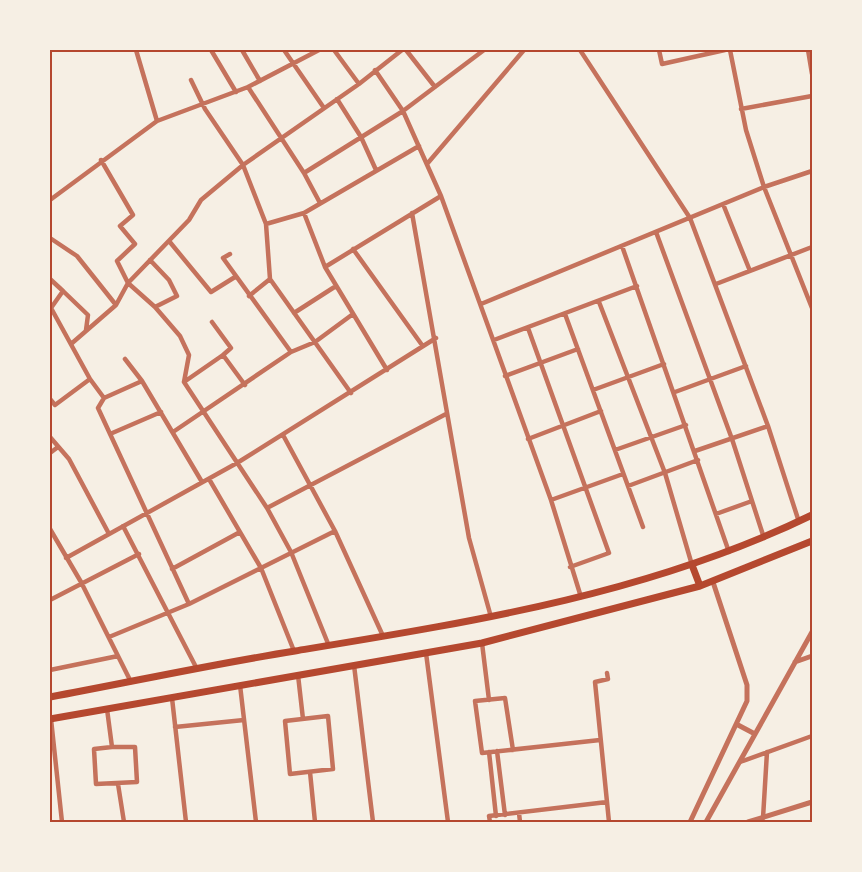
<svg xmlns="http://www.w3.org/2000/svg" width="862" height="872" viewBox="0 0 862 872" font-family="'IBM Plex Sans',sans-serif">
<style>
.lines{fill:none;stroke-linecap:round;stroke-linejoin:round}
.minor{stroke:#c5725c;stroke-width:4.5}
.tertiary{stroke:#c5725c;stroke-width:5}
.primary{stroke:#b5482f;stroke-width:7}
.neatline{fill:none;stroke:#b5482f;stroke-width:2}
</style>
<rect width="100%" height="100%" fill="#f6efe4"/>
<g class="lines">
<path class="minor" d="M136,50l21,71
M211,50l25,42
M242,50l18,31
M284,50l40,58
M334,50l25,34
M406,50l29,37
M580,50l110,168 78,208 31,96
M659,50l3,14 63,-14
M730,50l16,80 18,57 48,121
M808,50l4,24
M375,70l28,41 38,85 110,304 30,97
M191,80l14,29 38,56 23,59 4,55 81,114
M248,87l56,86
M337,99l24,38 15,33
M741,109l71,-13
M101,160l32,55 -13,11 15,18 -18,17 11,22 27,24 25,29 9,19 -5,27 83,126 24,44 38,94
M427,164l97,-114
M50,200l107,-79 91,-34 71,-37
M320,203l-16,-30 99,-62 81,-61
M723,204l27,67
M304,213l21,54 62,103
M412,213l57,325 22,79
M266,224l38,-11 115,-67
M656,232l76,207 32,99
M50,238l27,18 39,49
M169,241l42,51 24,-15
M622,246l107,306
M353,249l69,96
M230,254l-7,4 68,94
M150,260l19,20 8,16 -22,11
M325,267l116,-71
M50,279l13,12 -12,17 39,71 14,19 38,-17
M716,284l96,-37
M63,291l25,24 -2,15
M249,296l21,-17
M599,302l66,171 27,92
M481,304l283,-117 48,-16
M294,313l42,-27
M565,314l78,213
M212,322l19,26 -8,7 22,30
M528,328l81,225 -39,14
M494,340l143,-54
M71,344l45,-39 12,-22 61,-63 12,-20 42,-35 116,-81 43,-34
M125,359l17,22 60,101
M505,376l73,-27
M184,382l39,-27
M593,390l71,-26
M675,392l71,-26
M104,398l-6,10 91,196
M50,399l5,6 35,-26
M173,432l118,-80 24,-10 38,-28
M110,434l51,-22
M283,435l52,96 48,105
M50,437l19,22 39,73
M528,439l73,-28
M615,450l71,-25
M695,451l73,-25
M50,453l8,-6
M209,479l52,89 33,83
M628,486l70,-26
M551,500l72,-26
M267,508l179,-94
M716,514l36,-13
M123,526l74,143
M50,529l31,53 50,100
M66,558l171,-95 199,-125
M172,569l68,-37
M50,600l89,-46
M109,637l80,-33 146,-73
M482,643l7,57
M426,653l22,169
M354,665l19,157
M50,670l68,-14
M607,673l1,6 -13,3 14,140
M298,675l5,44
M240,685l16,137
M172,698l14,124
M107,709l5,38
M328,716l5,53 -43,5 -5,-53z
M51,719l11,103
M175,727l69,-7
M112,747h23l2,35 -41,2 -2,-35z
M513,750l-8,-52 -30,3 7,52c39,-4 79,-9 118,-13
M497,751l8,64
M489,752l7,64
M740,762l72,-26
M310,772l5,50
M118,784l6,38
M519,813l1,9
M763,818l4,-66
M490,822l-1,-6 118,-14"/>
<path class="tertiary" d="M795,662l17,-6
M738,725l17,9
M690,822l57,-121v-16l-34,-103
M706,822l106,-190
M748,822l64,-20"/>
<path class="primary" d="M692,565l8,21
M50,697c81,-15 163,-33 245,-46 176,-29 355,-57 517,-136
M50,719l432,-76 218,-57 112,-45"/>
</g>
<rect width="862" height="872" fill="none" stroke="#f6efe4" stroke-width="102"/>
<rect x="51" y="51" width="760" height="770" class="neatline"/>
</svg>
